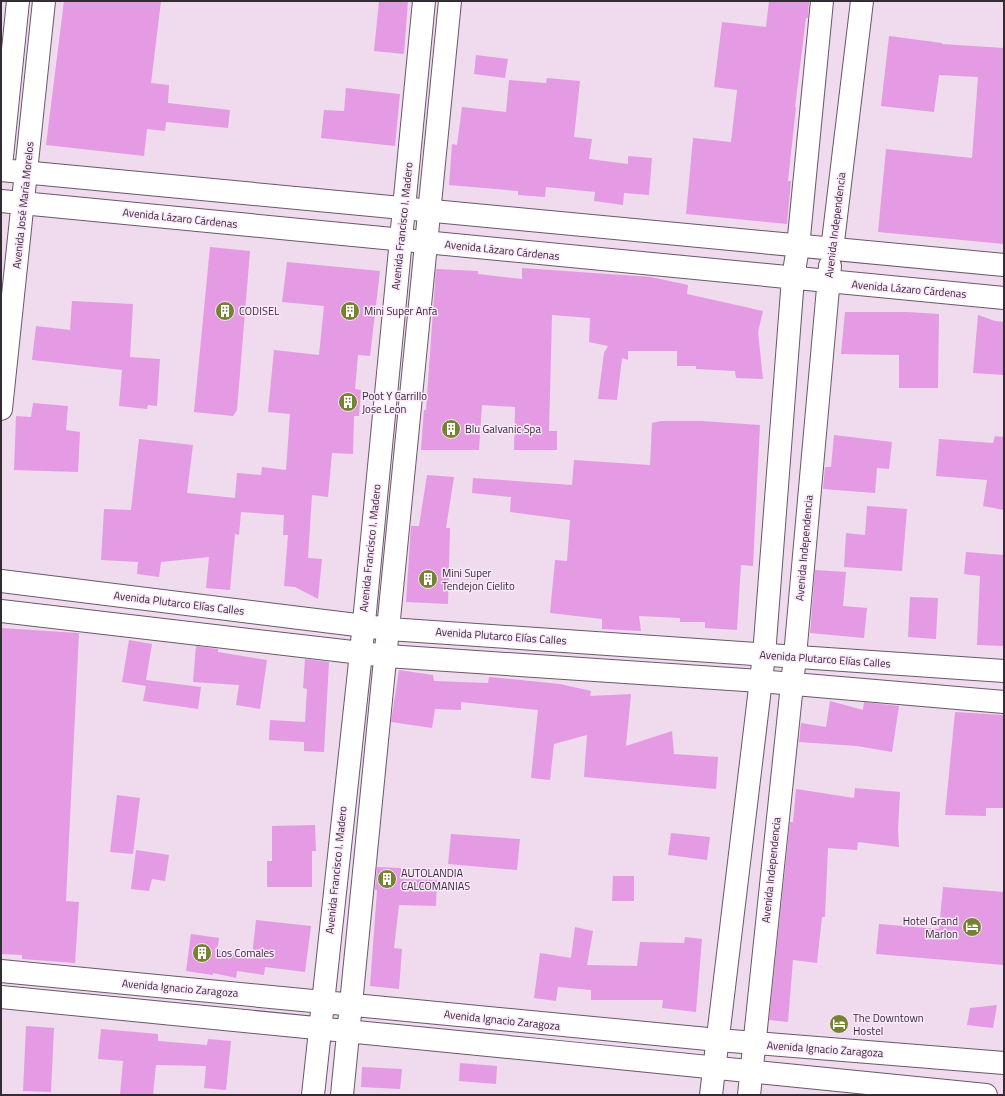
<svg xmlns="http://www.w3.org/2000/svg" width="1005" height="1096" viewBox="0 0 1005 1096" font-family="'Titillium Web',sans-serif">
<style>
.building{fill:#e49be3}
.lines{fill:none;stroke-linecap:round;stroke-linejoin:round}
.street-casing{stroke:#6a5869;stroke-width:24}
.secondary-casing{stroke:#6a5869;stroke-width:24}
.street{stroke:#fff;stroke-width:22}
.secondary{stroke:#fff;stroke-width:22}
.labels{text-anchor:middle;stroke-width:3;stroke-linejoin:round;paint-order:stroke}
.street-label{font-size:11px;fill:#342c34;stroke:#fde7fc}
.poi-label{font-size:11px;fill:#342c34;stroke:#fde7fc;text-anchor:start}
</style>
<rect width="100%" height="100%" fill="#efdaee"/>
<path class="building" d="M64,1h97l-10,82 18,2 -1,18 62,7 -2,18 -62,-6 -1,9 -18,-2 -3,27 -98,-11z
M379,1h29l-4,53 -30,-3z
M769,1h40l-1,17h-2l-11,89h1l-8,74h3l-4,43 -101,-10 7,-76 38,4 6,-52 -23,-3 8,-65 44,5z
M889,36l53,7v1l62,4v196l-126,-12 8,-83 86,9 6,-81 -39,-2 -5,37 -53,-6z
M476,55l32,4 -3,19 -31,-4z
M547,78l33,3 -6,56 18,2 -3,20 39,5v-8l24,2 -3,37 -25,-2 -1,12 -29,-4 1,-9 -49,-5 -1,10 -27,-2v-4l-69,-6 3,-41 5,1 5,-38 44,5 3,-32 37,3z
M346,88l54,6 -5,52 -74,-8 3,-28 20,1z
M210,247l40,4 -13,159 -4,6 -39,-4z
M287,262l93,9 -10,85 -12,-1 -3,34 6,1 -2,26h-5l-1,38 -21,-1 -4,44 -16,-2 -4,63 14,1 -4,40 -23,-12 -11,-1 4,-51h-5l1,-20 -43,-3 -2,23 -4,-1 -5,56 -24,-2 3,-31 -48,5 -2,15 -22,-3 1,-12 -37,-2 3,-51 27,1 8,-71 54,6 -6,48 48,5 2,-25 24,2 1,-8 24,3 4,-56 -22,-2 6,-62 45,5 5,-49 -42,-4z
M522,268l129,9 37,8 -1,9 76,17 -5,21 5,47 -27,-1 -1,-7 -39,-2v-3h-19v-15h-49v9l-6,-2 -5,42 -19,-1 6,-46 4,-7 -19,-4 1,-24 -38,-3 -3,116h8v19h-43l1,-43 -33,-2 -3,45h-58l3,-40h2l10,-141 42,2v3l44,5z
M72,301l61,3 -3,53 30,2 -3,47 -9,-1 -1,4 -28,-3 3,-36 -90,-10 4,-34 34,4z
M845,312h63l31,2 -1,74h-39v-33l-58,-1z
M978,315l17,6 9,1v53l-31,-2z
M33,403l35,3 -2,24 14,2 -2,40 -64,-2 2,-54 15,1z
M661,421h40l59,4 -7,141 -12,-1 -4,65 -32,-2v-6h-25v-4l-41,-2 2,15 -39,-2v-10l-52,-6 5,-53 12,1 3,-41 -60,-8 1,-15 -39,-4 1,-15 99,7 2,-25 76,5 2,-42z
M834,435l58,7 -3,27 -12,-1 -2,25 -52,-4 2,-22h6z
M995,436l9,1v73l-21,-4 4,-26 -51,-4 3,-37 54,4z
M427,475l27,2 -8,51h4l-2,76 -42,-2 5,-76h8z
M867,506l40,3 -5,62 -58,-4 2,-34 19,2z
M966,552l38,3v91l-27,-1 3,-69 -16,-2z
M815,570l31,2 -3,34 24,2 -3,30 -54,-5z
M910,597l28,1 -2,41 -28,-2z
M1,628l78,5 -13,268 13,1 -4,61 -53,-4v-4l-21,-1z
M129,640l23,4 -6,36 55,7 -3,22 -55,-8 3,-15 -24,-4z
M196,646l22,3v3l49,8 -7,49 -24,-4 3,-20 -46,-3z
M305,659l24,3 -5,90 -20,-1v-9l-35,-2 1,-20 35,2 2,-33 -4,-1z
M399,670l34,5 1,6 54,2 1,-6 71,7 31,7 -1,5 41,-2 -5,52 46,-15 2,23 44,3 -2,32 -132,-12 3,-42 -33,9 -4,36 -19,-2 7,-68 -77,-8v8l-26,-1 -3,19 -41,-6z
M830,701l33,9 1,-8 35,4 -7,46 -35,-6 -58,-4 2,-19 25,4z
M955,712l49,3v93h-18v8l-41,-1z
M855,788l45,4 -2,38 1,17 -41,-5 -1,8 -29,-2 -3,69h-3l-5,46 -24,-3 -5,62 -19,-2 21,-198h3l3,-33 58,9z
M117,795l23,3 -7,56 -23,-2z
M315,825l1,26h-4v36h-45v-26h5v-35z
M671,833l39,4 -3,23 -39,-5z
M451,834l69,5 -3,31 -69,-6z
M136,850l33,5 -4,26 -13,-2 -3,12 -18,-2z
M377,867l24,1v11l36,1 -1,26 -37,-1 -5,43 8,1 -3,40 -29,-3 7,-96h-2z
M613,876h21v25h-22z
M943,887l61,5v73l-128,-11 3,-30 60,5z
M256,920l55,6 -6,46 -40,-5 -1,8 -27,-4 -1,7 -23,-5v2l-27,-4 5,-37 28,4 -2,12 35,7z
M575,927l18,4 -6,34 50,1 3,-24 44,1 1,-6 17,2 -6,73 -34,-4 1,-8h-72v-10l-33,-3 -2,14 -22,-3 6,-45 31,5z
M997,1005l-4,23 -26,-3 3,-17z
M26,1026l28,2 -3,64 -28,-1z
M101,1029l57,5v7l49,4 1,-6 23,2 -5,49 -22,-2 2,-22 -50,-1 -3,30h-33l3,-34 -25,-2z
M460,1063l37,3 -1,18 -37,-3z
M362,1067l40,2 -2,20 -39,-2z"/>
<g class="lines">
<g class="street-casing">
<path id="street" d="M798,247l24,-246
M832,250l30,-249
M1,581l388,48 615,42
M1,611l386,45 373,25 244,21
M1,971l717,69 286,23
M1,997c328,34 657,63 985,98
M313,1095l48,-442 63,-652
M342,1095l108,-1094"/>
</g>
<g class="secondary-casing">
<path id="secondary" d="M1,166l17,-165
M1,170l1003,95
M1,201l1003,97
M1,409l43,-408
M711,1095l53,-440 29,-377 5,-31
M749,1095l46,-439 35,-390"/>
</g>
<use href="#street" class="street"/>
<use href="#secondary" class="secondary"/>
</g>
<defs>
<g id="building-disc" transform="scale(1)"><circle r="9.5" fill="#748331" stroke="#fde7fc"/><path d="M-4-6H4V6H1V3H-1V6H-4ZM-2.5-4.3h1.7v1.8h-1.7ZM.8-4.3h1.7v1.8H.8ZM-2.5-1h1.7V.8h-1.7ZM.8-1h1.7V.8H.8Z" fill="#fff"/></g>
<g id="hotel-disc" transform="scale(1)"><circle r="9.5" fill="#748331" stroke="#fde7fc"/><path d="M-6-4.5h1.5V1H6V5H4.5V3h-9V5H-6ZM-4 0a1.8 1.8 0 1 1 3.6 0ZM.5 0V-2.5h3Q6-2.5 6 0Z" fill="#fff"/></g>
</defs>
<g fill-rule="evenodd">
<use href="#building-disc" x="225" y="311"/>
<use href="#building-disc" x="350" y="311"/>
<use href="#building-disc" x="348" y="402"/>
<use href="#building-disc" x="451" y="429"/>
<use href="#building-disc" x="428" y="579"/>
<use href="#building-disc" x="387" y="879"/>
<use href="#hotel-disc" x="972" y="927"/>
<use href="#building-disc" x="202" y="953"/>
<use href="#hotel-disc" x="839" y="1024"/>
</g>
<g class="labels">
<g class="street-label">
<text transform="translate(23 205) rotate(-84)" y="4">Avenida José María Morelos</text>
<text transform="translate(180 218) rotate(6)" y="4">Avenida Lázaro Cárdenas</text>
<text transform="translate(835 225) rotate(-83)" y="4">Avenida Independencia</text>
<text transform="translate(402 226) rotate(-84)" y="4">Avenida Francisco I. Madero</text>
<text transform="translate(502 250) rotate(6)" y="4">Avenida Lázaro Cárdenas</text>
<text transform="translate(909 289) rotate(5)" y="4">Avenida Lázaro Cárdenas</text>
<text transform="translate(370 548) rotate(-84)" y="4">Avenida Francisco I. Madero</text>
<text transform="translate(804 548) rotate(-85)" y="4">Avenida Independencia</text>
<text transform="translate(179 603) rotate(7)" y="4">Avenida Plutarco Elías Calles</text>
<text transform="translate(501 636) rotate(4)" y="4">Avenida Plutarco Elías Calles</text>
<text transform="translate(825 659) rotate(4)" y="4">Avenida Plutarco Elías Calles</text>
<text transform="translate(336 870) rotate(-84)" y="4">Avenida Francisco I. Madero</text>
<text transform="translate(771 870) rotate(-84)" y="4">Avenida Independencia</text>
<text transform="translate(180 988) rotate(5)" y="4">Avenida Ignacio Zaragoza</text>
<text transform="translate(502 1020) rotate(6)" y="4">Avenida Ignacio Zaragoza</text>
<text transform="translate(825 1049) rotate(4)" y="4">Avenida Ignacio Zaragoza</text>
</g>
<g class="poi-label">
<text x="239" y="315">CODISEL</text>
<text x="364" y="315">Mini Super Anfa</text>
<text x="362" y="400">Poot Y Carrillo<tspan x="362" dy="13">Jose Leon</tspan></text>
<text x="465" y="433">Blu Galvanic Spa</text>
<text x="442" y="577">Mini Super<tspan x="442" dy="13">Tendejon Cielito</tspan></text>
<text x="401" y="877">AUTOLANDIA<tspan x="401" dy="13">CALCOMANIAS</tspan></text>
<text x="958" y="925" text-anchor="end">Hotel Grand<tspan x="958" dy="13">Marlon</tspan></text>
<text x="216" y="957">Los Comales</text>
<text x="853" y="1022">The Downtown<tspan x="853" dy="13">Hostel</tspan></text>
</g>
</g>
<rect width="1005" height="1096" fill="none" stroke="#342c34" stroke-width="4"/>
</svg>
